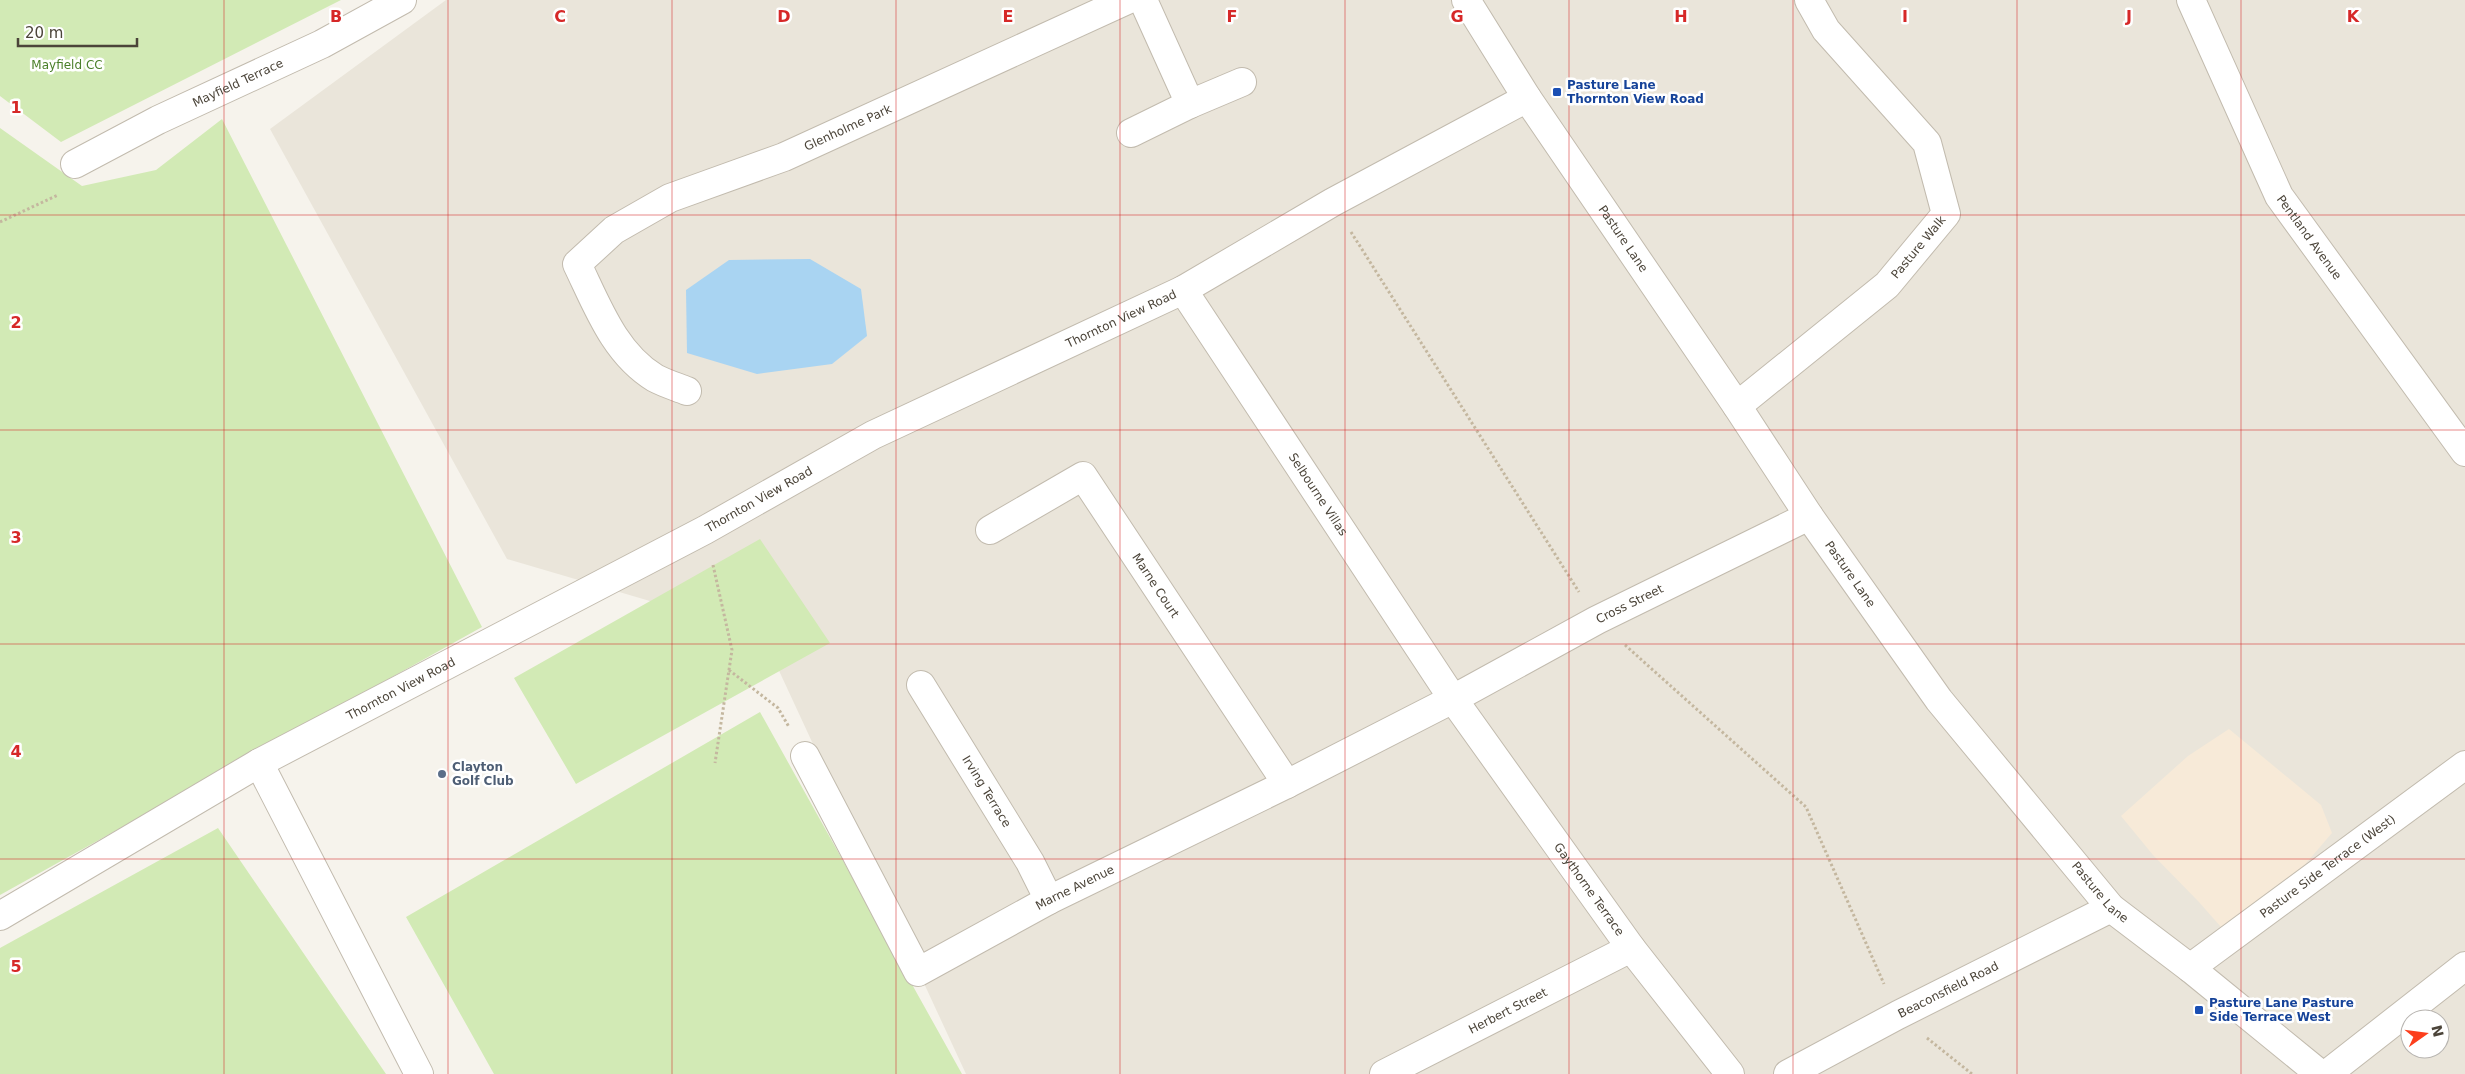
<svg xmlns="http://www.w3.org/2000/svg" width="2465" height="1074" viewBox="0 0 2465 1074" font-family="'DejaVu Sans',sans-serif">
<style>
.residential{fill:#eae5da;fill-rule:evenodd}
.commercial{fill:#f7ead8}
.green{fill:#d2eab5}
.water{fill:#a9d4f2}
.lines{fill:none;stroke-linecap:round;stroke-linejoin:round}
.minor-casing{stroke:#c2bbae;stroke-width:30}
.path{stroke:#c4b79f;stroke-width:3;stroke-dasharray:2.5 2.5;stroke-linecap:butt}
.minor{stroke:#fff;stroke-width:28}
.grid{fill:none;stroke:#d62828;stroke-width:1;stroke-opacity:0.55}
.transit-dot{fill:#1a4fb4;stroke:#fff;stroke-width:2}
.service-dot{fill:#5c6f8a;stroke:#fff;stroke-width:2}
.labels{text-anchor:middle;stroke-width:5;stroke-linejoin:round;paint-order:stroke}
.park-label{font-size:12px;fill:#4a7f2a;stroke:#fff}
.street-label{font-size:12px;fill:#4b4439;stroke:#fff}
.transit-label{font-size:12px;font-weight:bold;fill:#164399;stroke:#fff;text-anchor:start}
.service-label{font-size:12px;font-weight:bold;fill:#4e5e75;stroke:#fff;text-anchor:start}
.grid-label{font-size:16px;text-anchor:middle;font-weight:bold;fill:#d62828;stroke:#fff;stroke-width:5;stroke-linejoin:round;paint-order:stroke}
</style>
<rect width="100%" height="100%" fill="#f6f3ec"/>
<path class="residential" d="M446,0h2019v1074h-1499l-204,-440 -255,-75 -237,-430zM2410,1019h30v30h-30z"/>
<path class="commercial" d="M2229,729l92,76 11,28 -37,43 -66,60 -31,-35 -45,-46 -32,-39 67,-60z"/>
<path class="green" d="M0,0h341l-280,142 -61,-46z
M222,119l260,508 -482,268v-767l82,58 74,-16z
M760,539l70,104 -254,141 -62,-106z
M760,712l202,362h-468l-88,-157z
M218,828l168,246h-386v-126z"/>
<path class="water" d="M810,259l51,30 6,47 -35,28 -75,10 -70,-21 -1,-63 43,-30z"/>
<g class="lines">
<g class="minor-casing">
<g id="minor">
<path id="s1" d="M1466,0l61,98 210,308 72,110 130,184 172,208 79,60 130,106"/>
<path id="s2" d="M2191,0l88,196 186,256"/>
<path d="M1190,104l52,-22"/>
<path d="M1131,133l59,-29 -47,-104"/>
<path id="s3" d="M75,164l83,-44 164,-76 80,-44"/>
<path id="s4" d="M1183,290l270,409 178,249 99,126"/>
<path id="s5" d="M687,391c-10,-4 -23,-8 -32,-13 -41,-25 -58,-73 -78,-114l37,-34 56,-32 114,-41 343,-157"/>
<path id="s6" d="M1737,406l150,-121 59,-71 -19,-71 -101,-113 -17,-30"/>
<path id="s7" d="M990,530l93,-54 204,308"/>
<path id="s8" d="M921,685l109,177 19,38"/>
<path id="s9" d="M805,756l113,216 131,-72 238,-116 166,-85 144,-79 212,-104"/>
<path d="M259,763l160,311"/>
<path id="s10" d="M0,916l259,-153 446,-233 168,-95 310,-145 150,-88 194,-104"/>
<path id="s11" d="M2190,968l275,-203"/>
<path id="s12" d="M1384,1074l247,-126"/>
<path id="s13" d="M1788,1074l110,-59 213,-107"/>
<path d="M2327,1074l138,-108"/>
</g>
</g>
<path class="path" d="M0,222l58,-27
M1351,232l228,360
M713,565l19,85 -17,113
M1625,645l181,162 78,177
M729,670l49,38 11,19
M1927,1038l45,36"/>
<use href="#minor" class="minor"/>
</g>
<path class="grid" d="M224,0v1074M448,0v1074M672,0v1074M896,0v1074M1120,0v1074M1345,0v1074M1569,0v1074M1793,0v1074M2017,0v1074M2241,0v1074M0,215h2465M0,430h2465M0,644h2465M0,859h2465"/>
<g class="transit-dot">
<rect x="1552" y="87" width="10" height="10" rx="2.5"/>
<rect x="2194" y="1005" width="10" height="10" rx="2.5"/>
</g>
<circle class="service-dot" cx="442" cy="774" r="5"/>
<g class="labels">
<g class="park-label">
<text x="67" y="69">Mayfield CC</text>
</g>
<g class="street-label">
<text dy="4" stroke="none"><textPath href="#s3" startOffset="182">Mayfield Terrace</textPath></text>
<text dy="4" stroke="none"><textPath href="#s5" startOffset="481">Glenholme Park</textPath></text>
<text dy="4" stroke="none"><textPath href="#s2" startOffset="266">Pentland Avenue</textPath></text>
<text dy="4" stroke="none"><textPath href="#s1" startOffset="286">Pasture Lane</textPath></text>
<text dy="4" stroke="none"><textPath href="#s6" startOffset="242">Pasture Walk</textPath></text>
<text dy="4" stroke="none"><textPath href="#s10" startOffset="1271">Thornton View Road</textPath></text>
<text dy="4" stroke="none"><textPath href="#s4" startOffset="245">Selbourne Villas</textPath></text>
<text dy="4" stroke="none"><textPath href="#s10" startOffset="866">Thornton View Road</textPath></text>
<text dy="4" stroke="none"><textPath href="#s1" startOffset="691">Pasture Lane</textPath></text>
<text dy="4" stroke="none"><textPath href="#s7" startOffset="239">Marne Court</textPath></text>
<text dy="4" stroke="none"><textPath href="#s9" startOffset="1045">Cross Street</textPath></text>
<text dy="4" stroke="none"><textPath href="#s10" startOffset="461">Thornton View Road</textPath></text>
<text dy="4" stroke="none"><textPath href="#s8" startOffset="125">Irving Terrace</textPath></text>
<text dy="4" stroke="none"><textPath href="#s11" startOffset="171">Pasture Side Terrace (West)</textPath></text>
<text dy="4" stroke="none"><textPath href="#s9" startOffset="422">Marne Avenue</textPath></text>
<text dy="4" stroke="none"><textPath href="#s4" startOffset="724">Gaythorne Terrace</textPath></text>
<text dy="4" stroke="none"><textPath href="#s1" startOffset="1096">Pasture Lane</textPath></text>
<text dy="4" stroke="none"><textPath href="#s13" startOffset="181">Beaconsfield Road</textPath></text>
<text dy="4" stroke="none"><textPath href="#s12" startOffset="139">Herbert Street</textPath></text>
</g>
<g class="transit-label">
<text x="1567" y="89">Pasture Lane<tspan x="1567" dy="14">Thornton View Road</tspan></text>
<text x="2209" y="1007">Pasture Lane Pasture<tspan x="2209" dy="14">Side Terrace West</tspan></text>
</g>
<g class="service-label">
<text x="452" y="771">Clayton<tspan x="452" dy="14">Golf Club</tspan></text>
</g>
</g>
<g class="grid-label">
<text x="336" y="22">B</text>
<text x="560" y="22">C</text>
<text x="784" y="22">D</text>
<text x="1008" y="22">E</text>
<text x="1232" y="22">F</text>
<text x="1457" y="22">G</text>
<text x="1681" y="22">H</text>
<text x="1905" y="22">I</text>
<text x="2129" y="22">J</text>
<text x="2353" y="22">K</text>
<text x="16" y="113">1</text>
<text x="16" y="328">2</text>
<text x="16" y="543">3</text>
<text x="16" y="757">4</text>
<text x="16" y="972">5</text>
</g>
<g transform="translate(2425 1034) rotate(76)"><circle r="24" fill="#ffffff" stroke="#b7b4b0"/>
<path d="M0-4L9 19L0 12L-9 19Z" fill="#fc3f1d"/>
<text y="-8" font-size="14" font-weight="bold" text-anchor="middle" fill="#4b4439">N</text>
</g>
<path d="M18 38v8h119v-8" fill="none" stroke="#4b4439" stroke-width="2.5"/>
<text x="25" y="38" font-size="15" fill="#4b4439" stroke="#ffffff" stroke-width="4" paint-order="stroke">20 m</text>
</svg>
